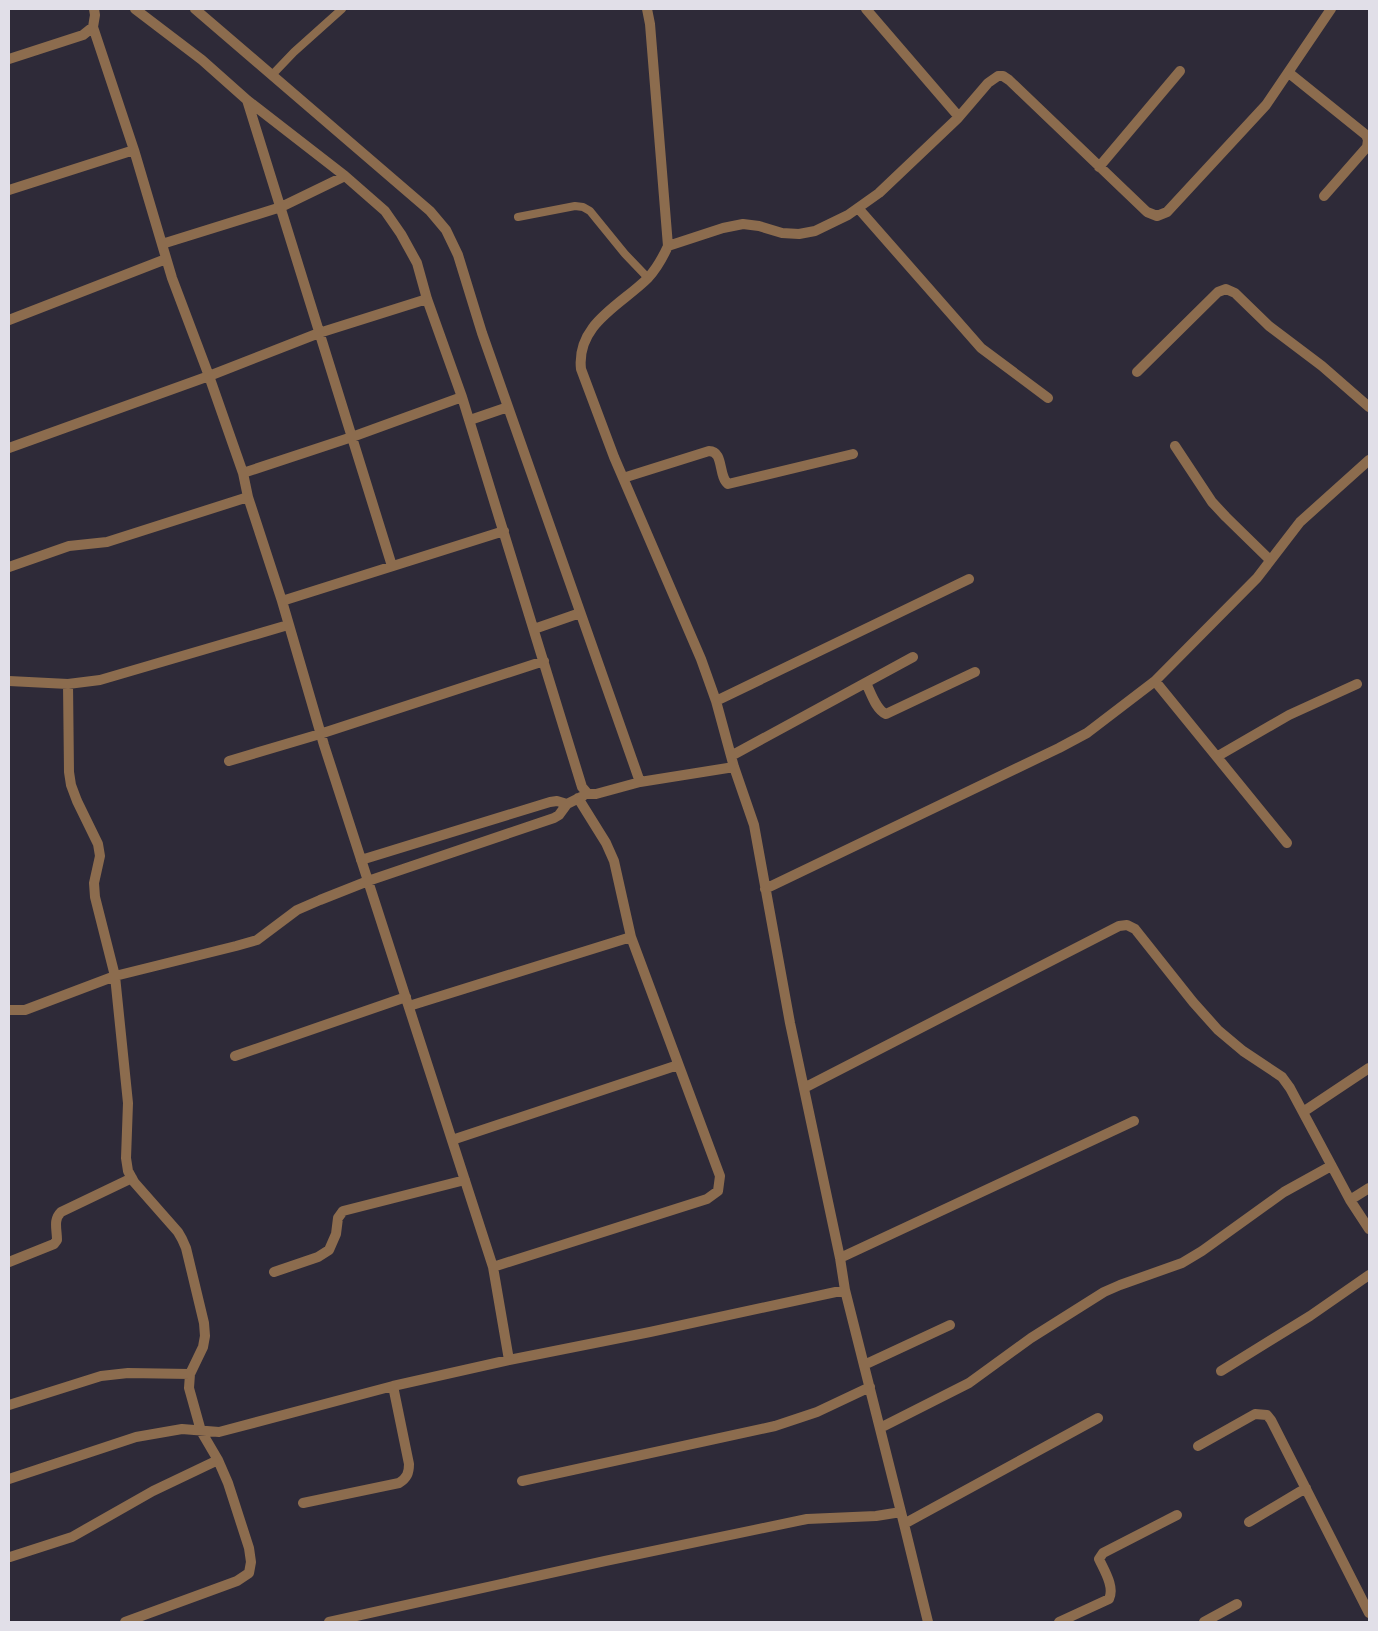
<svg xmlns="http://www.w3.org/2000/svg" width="1378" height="1631" viewBox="0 0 1378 1631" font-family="'Roboto Condensed',sans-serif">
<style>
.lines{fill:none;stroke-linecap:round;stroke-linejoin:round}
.service{stroke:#8c6c4e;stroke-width:8}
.minor{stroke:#8c6c4e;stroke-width:10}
</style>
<rect width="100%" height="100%" fill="#2e2a38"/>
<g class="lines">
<path class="service" d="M272,75l22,-23 48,-43
M518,217l57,-11 8,1 7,4 35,43 23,24"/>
<path class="minor" d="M94,9l1,6 -2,12 41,123 38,128 37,98 34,97 5,24 34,104 42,144 169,522 16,93
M135,9l67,51 45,40 98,76 40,35 16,23 16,29 10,36 35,98 120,390 6,7h8l44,-12 94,-15
M195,9l235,202 16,19 12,25 24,78 158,449
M647,9l3,15 18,222c-5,11 -11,22 -20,32 -27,27 -72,46 -67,91l33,88 87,202 15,42 18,66 20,58 36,198 50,235 5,32 59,234 24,98
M866,9l93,108
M9,59l74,-24 10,-8
M1289,73l77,62 2,5 -1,7 -43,49
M247,100l145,466
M1099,167l81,-96
M9,190l125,-40
M858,208l123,140 67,50
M162,244l119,-37 64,-31
M668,246l55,-18 20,-4 16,2 23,7 17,1 16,-3 33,-16 31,-22 79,-75 30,-35 10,-7h5l6,4 138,132 10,4 10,-4 99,-107 65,-96
M9,320l157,-61
M1137,372l81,-80 8,-3 9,4 34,33 53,40 47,41
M470,420l38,-13
M1175,446l37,56 14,15 44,43
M9,448l200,-72 110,-43 108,-34
M243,473l109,-36 110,-40
M623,478l86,-27c15,0 9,25 19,33l125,-30
M9,567l60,-21 38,-4 141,-45
M282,601l222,-70
M534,629l46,-16
M9,681l59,3 32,-4 188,-55
M1155,681l132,162
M866,683c5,10 10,27 20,31l89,-42
M68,684l1,88 2,13 6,16 21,43 2,12 -6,27 1,14 20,79 13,127 -2,55 2,13 6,11 44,50 4,7 4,9 18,75 1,13 -2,11 -13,27 -1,14 12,43 17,29 10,23 21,65 2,14 -2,11 -12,8 -112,41
M716,701l253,-122
M731,756l182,-99
M1218,756l71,-41 68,-31
M229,761l91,-27 224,-73
M361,860l189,-58 7,-1 10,3
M765,889l294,-141 28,-15 68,-52 102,-103 43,-56 69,-62
M409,1006l222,-69
M9,1010h16l90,-34 121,-30 21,-6 40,-30 23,-10 48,-19 186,-63 5,-3 8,-11 16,-8
M235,1056l171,-59
M804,1088l315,-162 8,-1 8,4 58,73 25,28 25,21 39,26 8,11 60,112 19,29
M1303,1112l66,-44
M452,1140l226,-75
M1350,1200l19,-12
M840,1258l294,-137
M9,1262l45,-18 3,-4c0,-11 -4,-20 4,-28l71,-34
M493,1267l214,-68 11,-8 2,-15 -89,-239 -17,-76 -8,-18 -28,-45
M274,1272l44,-15 11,-7 7,-16 2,-16 5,-7 122,-31
M864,1365l86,-40
M1221,1371l89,-55 59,-41
M9,1405l92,-29 27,-3 62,1
M880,1428l89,-45 62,-45 73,-46 16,-7 62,-22 20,-12 82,-59 47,-26
M1198,1446l57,-32 12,1 4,5 98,193
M9,1479l127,-42 46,-8 37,3 174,-46 116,-26 141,-28 195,-42
M522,1481l253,-55 42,-14 53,-25
M303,1503l96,-20c8,-5 10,-10 10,-19l-16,-78
M1249,1522l57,-34
M904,1524l194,-106
M10,1557l62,-20 81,-46 65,-31
M329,1622l276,-61 202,-42 69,-3 25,-4
M1059,1622l50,-23c6,-12 -5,-29 -10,-40l4,-6 74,-38
M1204,1622l33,-18"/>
</g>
<rect width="1378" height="1631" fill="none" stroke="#e1dfe8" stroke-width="20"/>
</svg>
